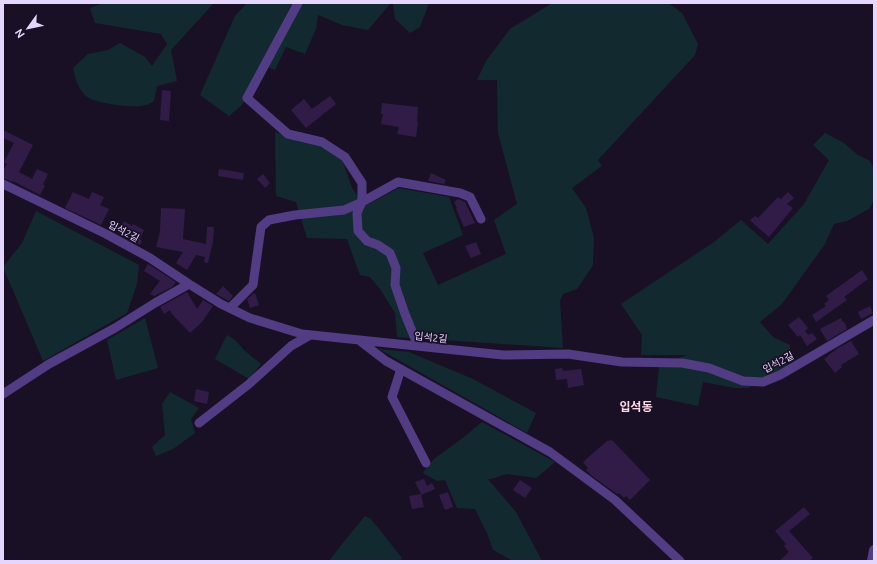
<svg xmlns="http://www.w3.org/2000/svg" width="877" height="564" viewBox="0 0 877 564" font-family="Ubuntu,'Noto Sans KR',sans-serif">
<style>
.green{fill:#132930}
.building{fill:#301c47}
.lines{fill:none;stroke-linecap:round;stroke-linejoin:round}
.minor{stroke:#523c84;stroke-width:9}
.tertiary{stroke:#523c84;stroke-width:10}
.labels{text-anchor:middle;stroke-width:3.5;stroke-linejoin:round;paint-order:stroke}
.street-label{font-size:10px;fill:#e5d6fe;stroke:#1a1026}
.quarter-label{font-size:12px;font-weight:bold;fill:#fed8e6;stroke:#1a1026}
</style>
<rect width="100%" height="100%" fill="#1a1026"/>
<path class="green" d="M103,3h111l-43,47 6,31 -20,5 -3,15c-3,2 -6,4 -9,4 -9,4 -52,-2 -59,-9 -9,-9 -10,-16 -13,-28l15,-14 20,-4 12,-7 25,14 7,9 15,-22 -6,-10 -66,-11 -5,-15z
M247,3h45l-50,102 -13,11 -29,-21 35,-79z
M302,3h87l1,1 -22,26 -26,-5 -24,-10 -2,14 -11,25 -19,-7 -11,23 -7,-3z
M393,3h36l-9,24 -10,6 -15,-14z
M552,3h116l14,10 16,31 -3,11 -97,105 4,6 -30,22 14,20 8,30 -1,27 -16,24 -14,5 -3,7 3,47 -166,-11 -2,-24 -15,-24 -10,-12 -10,-2 -13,-36 -40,-1 -11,-36 -20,-6 -1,-64 23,9 26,4 18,14 10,29 13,18 34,-18 50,9 14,38 -40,18 15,32 68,-31 -12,-34 23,-16 -19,-71 -1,-53h-20l9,-19 24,-32z
M825,133l19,10 14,12 12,6 4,9v30l-5,9 -22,12 -13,3 -9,20 -43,60 -22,18 13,15 17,8v13l-5,12 -37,18h-13l-32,-6 -5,24 -42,-9 3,-30 28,-12h-46l1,-20 -21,-31 93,-62 27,-22 27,24 36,-40 25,-44 -16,-15z
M36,211l103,54 -2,19 -10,29 -84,48 -40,-94 19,-24z
M145,318l13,50 -42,12 -9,-40z
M227,335l8,5 10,11 16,13 -12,15 -34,-20z
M379,349l30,3 64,27 63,34 -9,20z
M170,392l29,16 -8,11 4,14 -22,16 -17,7 -4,-9 13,-12 -3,-31z
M482,422l73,40 -19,16 -29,-4 -16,5h-3l28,33 26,49h-29l-20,-11 -6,-17 -12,-24 -18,-1 -12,-28 -8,1 -14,-8 11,-14 30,-22z
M365,516l6,3 31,39 -2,3h-71l13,-17z"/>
<path class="building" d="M162,90l9,1 -2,30 -9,-1z
M330,96l6,8 -30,24 -15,-18 13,-11 8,10z
M382,103l36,4 -1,14 1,1 -2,15 -19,-3 2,-7 -18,-3 2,-10h-2z
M3,130l30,15 -14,27 13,7 5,-10 11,5 -5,10 2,2 -5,9 -27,-14 -1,1 -9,-4v-7l4,-7 -3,-2 10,-19 -11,-5z
M219,169l25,4 -1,7 -25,-4z
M431,173l15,7 -2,4 -16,-3z
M263,174l7,9 -5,5 -8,-9z
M73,192l16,7 3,-7 12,5 -4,8 9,4 -8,16 -36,-17z
M788,192l6,6 -7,6 6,4 -24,29 -14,-12 -5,-5 5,-4 3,2 20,-21 3,2z
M458,199l7,3 10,21 -11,4 -8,-18 1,-1 -3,-6z
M161,208l24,1 -2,30 23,5 1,-17h7l-1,14 -5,22 -4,-1 1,-5 -9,-2 -9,15 -11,-7 7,-11 -27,-5 4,-16z
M124,221l8,5 1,-2 11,6 -4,9 2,2 -2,4 -23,-13z
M476,242l5,12 -10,4 -6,-12z
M148,264l28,18 -4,5 -18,9 -4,-2 10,-13 -16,-10z
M862,270l6,9 -24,18 3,3 -31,22 -4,-7 14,-9 -2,-2 5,-4 -3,-4z
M223,286l10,10 -4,5 -13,-7z
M187,292l10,17 6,-9 10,6 -11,16 -12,11 -18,-19 -2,-4 -6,4 -4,-7z
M255,293l4,12 -9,3 -3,-9 6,-5z
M870,306l3,7 -12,6 -3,-7z
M799,317l9,11 -3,3 3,4 4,-2 5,6 -10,7 -7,-11 -2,2 -10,-12z
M841,318l1,3 3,2 2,6 -20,12 -7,-12z
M851,341l8,13 -18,11 1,2 -7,6 -11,-14 14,-11z
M562,368l1,3 18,-2 3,16 -16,3 -1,-9 -11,1 -1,-11z
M196,389l13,3 -2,12 -13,-3z
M612,440l38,40 -20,20 -4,-4 -2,2 -5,-5 -2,1 -25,-18 -6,-6 2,-2 -5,-6 24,-21z
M424,479l3,7 5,-3 3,6 -14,6 3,12 -12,2 -3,-13 12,-2 -6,-12z
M520,480l12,8 -7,10 -12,-8z
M448,492l5,15 -8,3 -6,-15z
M804,507l6,7 -21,17 24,27 -4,3h-30l10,-9 -5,-6 2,-2 -11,-13z"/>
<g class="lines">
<path class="minor" d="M298,3l-51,95 41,36 34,8 23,15 17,26v19l-5,11 1,18 9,10 11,4 12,8 6,15 -1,17 10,29 13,32
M3,184l103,50 44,24 39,26 32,20 29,14 52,16 201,21 65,-1 54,8 60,1 27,5 34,13 20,1 17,-7 94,-55
M230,308l23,-23 8,-58 8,-7 26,-5 49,-5 18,-8 36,-20 62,11 10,4 11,22
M360,341l26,20 164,91 65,48 65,61
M401,369l-9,28 34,66
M3,394l46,-30 66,-36 40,-25 34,-19
M199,423l50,-39 42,-38 19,-11"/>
<path class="tertiary" d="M872,561l2,-11"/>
</g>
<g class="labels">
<g class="street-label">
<text transform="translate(124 231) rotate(28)" y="4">입석2길</text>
<text transform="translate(431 337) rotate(6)" y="4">입석2길</text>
<text transform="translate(778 362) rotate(-28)" y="4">입석2길</text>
</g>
<g class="quarter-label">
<text x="636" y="411">입석동</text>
</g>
</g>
<rect width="877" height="564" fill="none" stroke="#e5d6fe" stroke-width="8"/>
<g transform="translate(28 28) rotate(237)" stroke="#1a1026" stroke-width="3" paint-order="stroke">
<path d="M0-3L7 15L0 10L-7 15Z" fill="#e5d6fe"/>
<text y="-6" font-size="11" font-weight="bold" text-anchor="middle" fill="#e5d6fe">N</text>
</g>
</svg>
